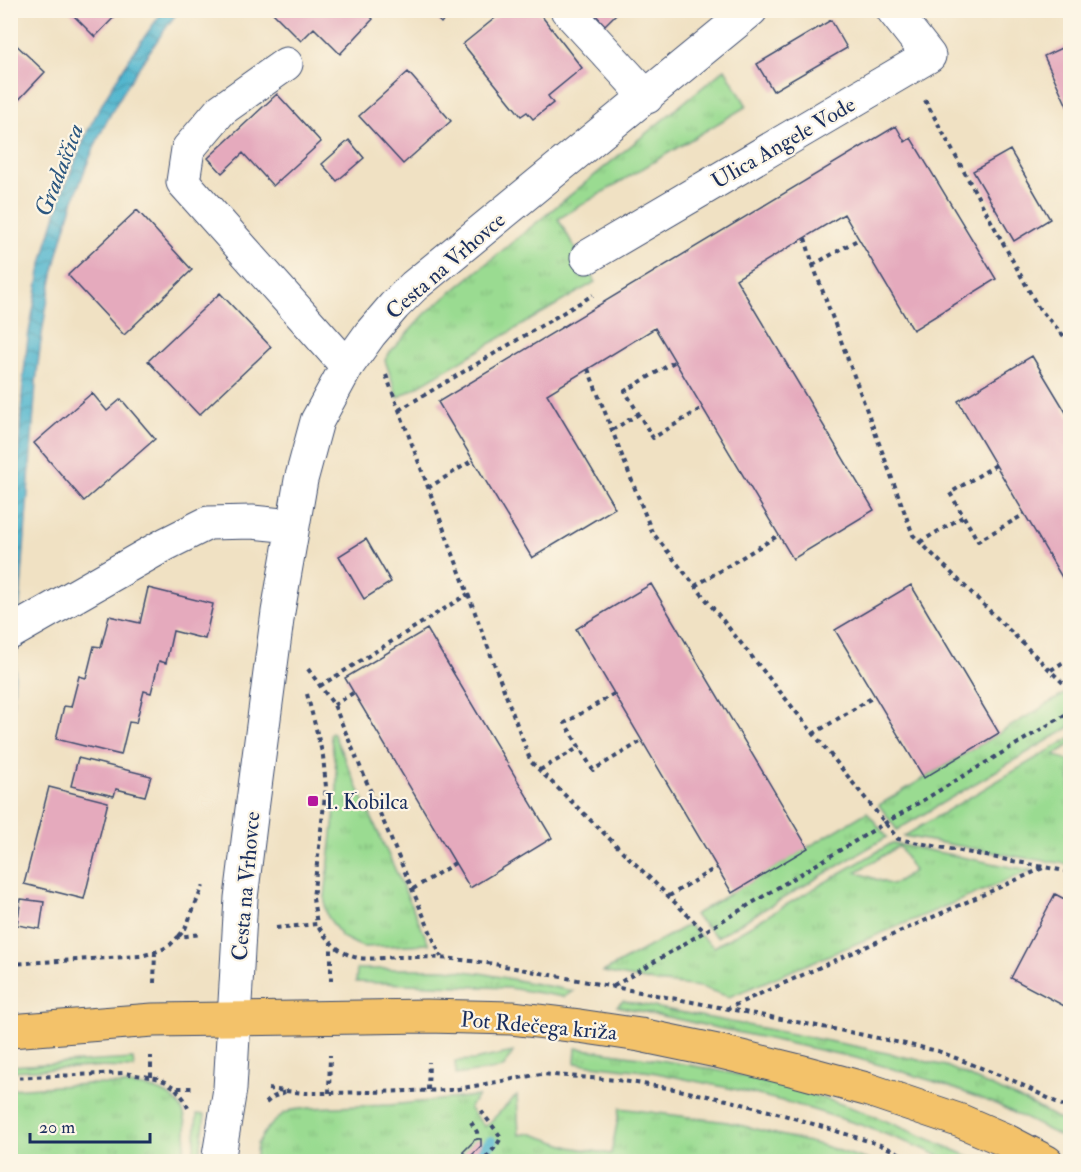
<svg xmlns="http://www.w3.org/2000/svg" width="1081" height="1172" viewBox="0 0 1081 1172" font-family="'IM FELL Double Pica',serif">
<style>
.grass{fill:url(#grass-tufts);stroke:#5a8578;stroke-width:1.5;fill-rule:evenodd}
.water{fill:url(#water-waves);stroke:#357296;stroke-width:1.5}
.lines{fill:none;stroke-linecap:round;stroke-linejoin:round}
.stream{stroke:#4fb5ce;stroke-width:12}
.building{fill:#e5aabd}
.minor-casing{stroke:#3b4a6d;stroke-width:35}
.major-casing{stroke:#3b4a6d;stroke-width:35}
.path{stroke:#3b4a6d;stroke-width:4;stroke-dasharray:4.5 4.5;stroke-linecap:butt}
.minor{stroke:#fff;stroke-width:33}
.major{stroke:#f3c26a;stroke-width:33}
.poi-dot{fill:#b5179e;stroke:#fcf5e5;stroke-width:2}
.labels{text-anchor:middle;stroke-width:4.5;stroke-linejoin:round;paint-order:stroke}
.street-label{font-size:22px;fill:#1b2f5e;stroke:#fcf5e5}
.poi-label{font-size:22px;fill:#1b2f5e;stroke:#fcf5e5;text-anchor:start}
.water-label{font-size:24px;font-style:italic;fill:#2b5780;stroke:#fcf5e5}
</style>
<defs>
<pattern id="grass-tufts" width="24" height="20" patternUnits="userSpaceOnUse" patternTransform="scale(1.5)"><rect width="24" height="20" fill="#9adb91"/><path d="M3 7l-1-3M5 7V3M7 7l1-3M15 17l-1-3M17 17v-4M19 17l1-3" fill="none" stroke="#84bc7f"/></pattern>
<pattern id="water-waves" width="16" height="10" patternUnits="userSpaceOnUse" patternTransform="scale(1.5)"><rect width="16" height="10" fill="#4fb5ce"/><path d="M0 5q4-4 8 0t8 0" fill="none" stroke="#4194aa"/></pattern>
</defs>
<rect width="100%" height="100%" fill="#fcf5e5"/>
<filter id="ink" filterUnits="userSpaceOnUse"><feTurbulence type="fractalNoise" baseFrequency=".0167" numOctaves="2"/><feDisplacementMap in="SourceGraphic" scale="12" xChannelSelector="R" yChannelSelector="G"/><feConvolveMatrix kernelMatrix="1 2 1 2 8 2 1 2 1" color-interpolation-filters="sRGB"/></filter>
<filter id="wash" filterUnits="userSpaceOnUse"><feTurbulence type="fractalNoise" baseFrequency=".008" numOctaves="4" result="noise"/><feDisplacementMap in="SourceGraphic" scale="24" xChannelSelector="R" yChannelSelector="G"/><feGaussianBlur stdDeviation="1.35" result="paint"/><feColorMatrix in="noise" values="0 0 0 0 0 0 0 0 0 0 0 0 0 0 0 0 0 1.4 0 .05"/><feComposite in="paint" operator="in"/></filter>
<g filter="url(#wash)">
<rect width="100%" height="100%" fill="#f0e1c3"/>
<path class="grass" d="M725,69l22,37 -189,113 37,63 -197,116 -13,-38 5,-8 37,-40z
M1066,693l4,4v30l-173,103 -18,-25z
M333,733l96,211 -66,3 -7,-3 -14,-7 -14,-20 -3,-9v-11l12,-107v-16l-7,-40z
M1070,738v7l-16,10 16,6v100l-3,3 -42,-6 -121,-22z
M867,812l20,25 -170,100 -23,-22z
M892,843l119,24 21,3 -303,127 -28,-10 -46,-5 -52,-10 85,-47 26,22zM899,846l15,25 -22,14 -36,-13z
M357,969h88l35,4 93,18 -9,6 -55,-9 -153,-6z
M623,1001l236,46 87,19 89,40 35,19v16l-72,-36 -56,-21 -42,-13 -44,-13 -239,-52z
M576,1048c56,8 112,15 167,28 41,10 83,22 123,37 38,15 76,32 114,48h-30l-26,-12 -63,-24 -67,-21 -56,-14 -86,-18 -77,-9z
M513,1052l-10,16 -47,7 -1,-14 19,-1z
M133,1059l1,9 -40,-1 -83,4v-5z
M88,1084c32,1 94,-5 98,40 1,12 -2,25 -4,37h-171v-72z
M517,1095l2,40 11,-2 40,14 41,7 9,-46 107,14 94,23 50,16 -616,1 2,-18 9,-14 17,-16 9,-4 18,-2 80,-3 88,-9 -9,12 16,19z
M197,1114l8,1 -6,46h-6z"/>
<path class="water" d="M163,11h15c-29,41 -59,82 -80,128 -35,77 -54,160 -62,244l-25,344v-149l12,-197 5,-43 12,-66 8,-31 15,-50 26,-63 18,-33 28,-45z"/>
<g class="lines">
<path class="stream" d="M471,1162l20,-20"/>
</g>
<g id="blocks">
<path class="building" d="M68,10h53l-26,27z
M270,10h94l9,9 -33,35 -26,-26 -13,13z
M428,10h24l-11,13z
M505,10h32l45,58 -34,28 5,7 -20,16 -6,-7 -6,4 -58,-72z
M591,10h29l-15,15z
M831,20l16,28 -74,43 -16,-27z
M10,39l35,33 -35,37z
M1070,44v63l-2,1 -24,-52z
M408,72l43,49 -48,43 -44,-48z
M277,94l44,48 -48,44 -30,-33 -21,20 -14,-15z
M896,126l9,16 6,-4 85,141 -83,51 -69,-116 -108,65 138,231 -81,49 -138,-231 -108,66 68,114 -83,50 -94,-156z
M349,140l15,18 -27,23 -15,-17z
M1010,150l40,69 -36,22 -41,-70z
M137,210l55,60 -68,65 -56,-60z
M220,293l51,54 -72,68 -51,-54z
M1032,356l38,63v172l-112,-190z
M92,393l15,18 14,-12 34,40 -71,62 -50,-58z
M366,539l25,43 -27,17 -25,-43z
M651,584l157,264 -76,45 -156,-264z
M911,585l88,148 -75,45 -89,-148z
M148,588l65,16 -8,35 -32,-8 -7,32 -7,-2 -8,32 -7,-2 -8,32 -7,-1 -8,33 -65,-16 8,-33 7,1 8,-31 7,2 8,-32 7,1 8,-31 31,7z
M427,629l125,209 -82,50 -125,-210z
M78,758l73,18 -6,20 -29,-7 -2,7 -43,-10z
M49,787l59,15 -24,97 -60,-15z
M1055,894l15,8v107l-59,-31z
M21,899l23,3 -4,27 -23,-4z
M478,1139h3v7l-12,12 -6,-6 10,-10 1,-2z"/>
</g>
</g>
<g filter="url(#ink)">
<use href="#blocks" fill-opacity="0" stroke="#3b4a6d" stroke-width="1.5"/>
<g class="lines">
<g class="minor-casing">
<path id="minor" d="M567,10l80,87
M286,64l-65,46 -33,39 -5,33 164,184
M587,257l342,-201 -36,-46
M10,633l156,-89 42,-21 44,-1 40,4
M218,1162l12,-73 11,-191 10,-81 27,-205 23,-132 16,-59 30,-55 23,-32 24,-28 20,-20 337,-276"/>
</g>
<g class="major-casing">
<path id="major" d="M10,1031l143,-11 274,-4 85,2 67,8 61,9 77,16 82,20 67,18 95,32 44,19 42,22"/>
</g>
<path class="path" d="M925,100l113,207 32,36
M805,238l8,27 100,270 157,155
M813,265l46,-26
M674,362l-49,29 28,47 49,-30
M588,369l64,163 246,307 172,33
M386,375l145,387 174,170
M399,410l194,-115
M612,430l27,-16
M996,465l-46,28 28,48 47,-27
M428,488l45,-28
M920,542l44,-26
M695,586l84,-51
M308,669l26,36 107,252
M1051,670l19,-12
M320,686l148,-92
M307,694l16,62 3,31 -13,111 4,26
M614,694l-49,29 28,47 49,-29
M334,705l19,-12
M813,734l62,-38
M540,770l40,-23
M413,889l42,-26
M669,896l48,-29
M276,928l41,-4c9,16 24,31 42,34 13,2 37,-2 52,-1 29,0 54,3 83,7l360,69 84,18 76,30 56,28
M179,936l6,-7 18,-43
M10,964l131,-8 14,-4 8,-3 7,-4 8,-8 24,-3
M331,981v-37
M154,983l1,-31
M614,986l456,-274
M726,1009l317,-141
M151,1077v-21
M10,1078l113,-5 33,5 10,4 9,6h17
M176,1089l8,10 4,9
M268,1089l36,4h25l123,-3 89,-16 76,6 57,9 53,11 57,15 94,29 42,18
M428,1090l1,-28
M329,1093l1,-38
M266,1103l7,-6 12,-5
M481,1111l20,26c-3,9 -12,16 -18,25
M471,1122l6,10 1,7"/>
<use href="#minor" class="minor"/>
<use href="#major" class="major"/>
</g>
</g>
<rect class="poi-dot" x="307" y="795" width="12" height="12" rx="3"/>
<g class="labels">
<g class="street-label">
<text transform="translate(783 142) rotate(-30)" y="8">Ulica Angele Vode</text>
<text transform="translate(445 265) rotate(-41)" y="8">Cesta na Vrhovce</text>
<text transform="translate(245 886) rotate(-85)" y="8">Cesta na Vrhovce</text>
<text transform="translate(539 1025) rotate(5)" y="8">Pot Rdečega križa</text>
</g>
<g class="poi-label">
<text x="325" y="809">I. Kobilca</text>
</g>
<g class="water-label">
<text transform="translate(59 170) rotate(-69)" y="8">Gradaščica</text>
</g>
</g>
<rect width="1081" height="1172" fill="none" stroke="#fcf5e5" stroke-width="36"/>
<path d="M30 1133v9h120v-9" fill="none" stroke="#1b2f5e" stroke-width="3"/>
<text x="39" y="1133" font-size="18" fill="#1b2f5e" stroke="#fcf5e5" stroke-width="4.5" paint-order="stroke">20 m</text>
</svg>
